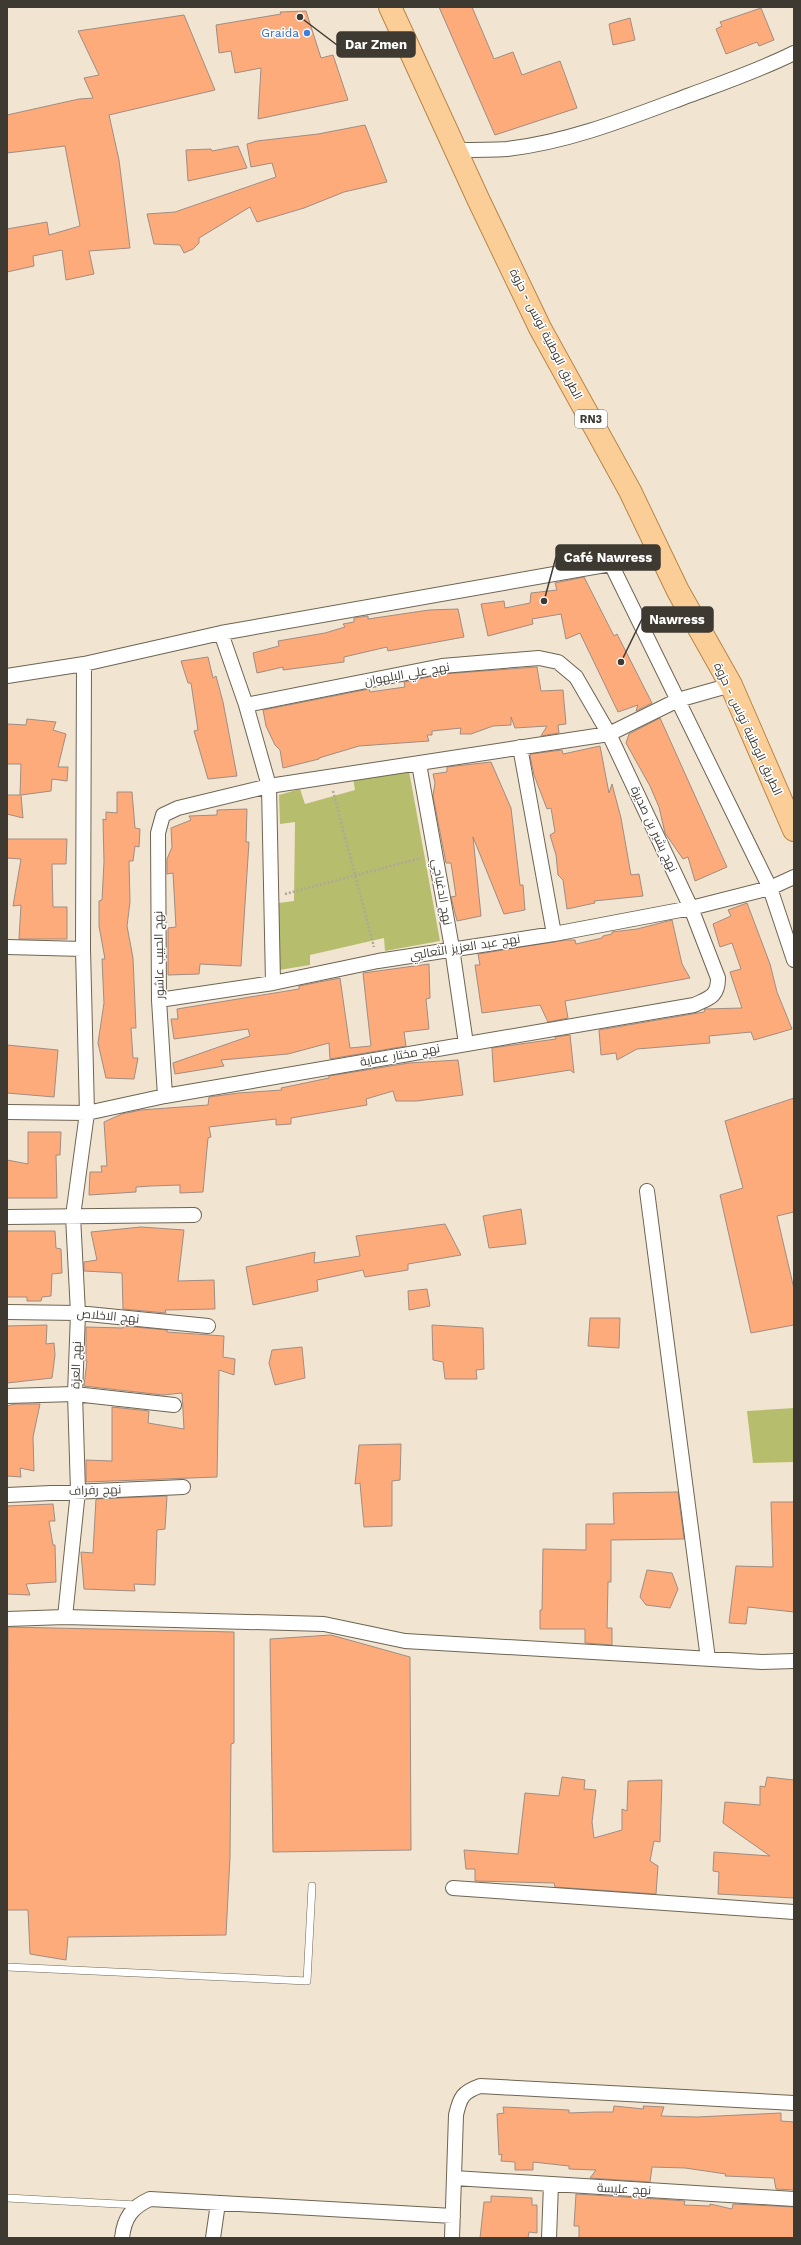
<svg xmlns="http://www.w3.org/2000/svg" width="801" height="2245" viewBox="0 0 801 2245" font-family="'Work Sans',Cairo,sans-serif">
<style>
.green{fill:#b6be6d}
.building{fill:#feab7c;stroke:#a18c81}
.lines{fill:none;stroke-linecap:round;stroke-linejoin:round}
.lane-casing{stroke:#6e6452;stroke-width:8}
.street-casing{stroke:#6e6452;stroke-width:16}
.primary-casing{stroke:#b88548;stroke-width:24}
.path{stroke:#b0a797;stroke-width:2.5;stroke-dasharray:2 2;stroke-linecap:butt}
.lane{stroke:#fff;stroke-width:7}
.street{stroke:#fff;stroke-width:14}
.primary{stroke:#fbce98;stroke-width:22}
.shop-dot{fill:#3f7fe0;stroke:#fff;stroke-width:1.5}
.labels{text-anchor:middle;stroke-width:3;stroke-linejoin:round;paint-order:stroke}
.shield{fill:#fff;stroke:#787570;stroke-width:1}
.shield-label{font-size:11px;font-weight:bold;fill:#3e3a32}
.shop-label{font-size:12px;fill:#366cbe;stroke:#fff;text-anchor:end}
.street-label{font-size:12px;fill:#3e3a32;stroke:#fff}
.leader{fill:none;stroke:#3e3a32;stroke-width:1.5}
.callout-dot{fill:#3e3a32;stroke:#fff;stroke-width:1.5}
.callout{fill:#3e3a32;stroke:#3e3a32;stroke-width:1.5}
.callout-label{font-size:13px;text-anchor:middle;font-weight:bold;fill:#fff}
</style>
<rect width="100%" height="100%" fill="#f1e5d1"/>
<path class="green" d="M409,771l31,170 -55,10 -1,-13 -74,17v10l-31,5v-67l15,-2 1,-79 -15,2 -1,-29 21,-6 5,15 50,-14 -2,-12z
M794,1408v54l-41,1 -6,-52z"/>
<path class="building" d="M439,7h33l22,52 19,-7 9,23 38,-14 17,47 -82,27z
M761,8l13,32 -15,6 -2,-4 -31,12 -10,-25 6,-3 -2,-4z
M306,11l15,47 12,-3 15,45 -90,19 3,-51 -26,5 -4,-22 -12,2 -3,-28 65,-11 -1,-2z
M184,15l31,75 -106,25 10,45 11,88 -41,3 5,23 -28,6 -4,-30 -29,6 1,10 -27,6v-43l40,-7 2,13 31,-9 -15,-80 -58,7v-38l72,-16 14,-1 -9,-20 15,-3 -21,-44z
M630,18l5,22 -22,5 -4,-21z
M365,125l22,57 -43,10 -40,16 -47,14 -7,-15 -51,31v5l-6,6 -9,4 -4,-8 -26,-1 -7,-30 28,-2 101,-35 -4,-14 -21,4 -4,-23 10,-3 61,-7z
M238,146l9,22 -59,13 -2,-31 25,-1 1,2z
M584,577l30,59 3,-2 35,69 -16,8 2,-6 -20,7 -38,-79 -14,6 -5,-25 -29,5 1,5 -45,12 -7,-32 23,-3 1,7 25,-5 1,-10 26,-3 -2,-7z
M458,609l6,28 -76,14 -1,-4 -43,10v5l-61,8v-3l-26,6 -4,-20 26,-7 -1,-5 47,-8 20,-6 -2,-3 11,-2v-4l14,-2v3l61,-9z
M208,657l5,21 3,-2 7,26 14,74 -29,3 -14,-48 4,-1 -7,-47h-3l-7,-22z
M537,667l4,24 22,-1 3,34 -8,1 1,8 -18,3 6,-10 -32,2 -4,-11v8l-18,1 -22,8h-11l1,-6 -29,3v4h-5l2,6 -70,5 -40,12v1l-36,9 -3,-18 -5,-5 -9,-19 -3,-16 106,-21 1,3 35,-5 -1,-5 39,-8z
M660,718l67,149 -32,14 -7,-24 -5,2 -18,-26 -6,-26 -9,-21 -24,-43 3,-9z
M27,719l29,3 -3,8 13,4 -8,33h10l-1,14 -15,-2 -1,12 -30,4 2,23 -16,-4v-19h13l1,-31h-14v-40l19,1z
M600,746l9,47 3,-9 9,34 10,57 8,-1 4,22 -49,5 1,2 -28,6 -4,-29 -5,-5 -2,-20 -6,-20 5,-3 -4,-24 -4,1 -13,-34 -4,-19 1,-2 31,-4 1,4z
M491,762l20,46 9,77h3l2,25 -21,4 -31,-77 8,79 -24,5 -6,-24 5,-1 -5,-33h-5l-13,-67 2,-13 -2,-9 14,-2v-5z
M117,792h15l3,36 5,1 -1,18 -4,-1 -2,15h-4l1,41 -3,24 6,32 3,70h-5l2,30h5l-4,21 -28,-1 -8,-35 6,-40 -2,-44h3l-6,-33v-25l3,-1 2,-38 -1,-43 3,1v-8l11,1z
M247,809l-1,33h3l-8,124 -41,-2 -1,10 -31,1v-47l8,-1 -3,-54 -6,1v-15l5,-12 -1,-19 20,-8 -2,-4 28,-1v-5z
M7,839h60l-1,25h-14l1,43h14v32h-48l2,-34 -8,1 8,-47 -14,-1z
M747,903l23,61 7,28 15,37 -38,11 -3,-8 -42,4 1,7 -73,6 -20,11 -1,-7 -15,2 -2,-25 105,-18 1,-3 37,-1 -12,-36 11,-3 -9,-26 -12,4 -7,-23 18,-8 -3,-6z
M672,920l10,44 8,14 -125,23 3,17 -20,4 -8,-17 -58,8 -7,-48h5l-2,-11 88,-14h9l1,4 26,-6 1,-2 9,-2v-2l25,-3z
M429,964l1,34 -4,1 3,30 -25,3 2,14 -76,13 -1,-16 -41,11 -67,6 3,6 -49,8 -2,-11 77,-27 -2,-7 -74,10 -3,-20h7l-1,-10 122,-20v-3l41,-8 10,70 21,-2 -8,-73z
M570,1035l4,38 -4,-3 -76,12 -2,-34 64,-9 -1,-2z
M7,1045l51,5 -4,47 -47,-4z
M458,1060l5,35 -46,6h-21l-3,-10 -27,8 1,6 -76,13v6l-15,1v-6l-67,8 2,10 -3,1 -5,54 -23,1v-8l-29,1 -15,1v5l-47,3 1,-23h12l-1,-6h6l-3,-44 18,-8 19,-4 67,-5 1,-8 30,-4 43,-3 -1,-2 48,-10v-2l80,-13z
M794,1098v114l-17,4 17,73v36l-43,8 -31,-138 23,-7 -18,-67z
M28,1132h33l-1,23h-4l1,43h-50v-38l21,4z
M521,1209l5,35 -37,4 -6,-32z
M445,1224l16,31 -53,9v6l-43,7 -2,-7 -46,10 1,11 -65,14 -7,-38 69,-15 -1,11 46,-7 -4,-20z
M141,1227l43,3 -6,51 36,-1 1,29 -50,1 1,3 -43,-4 -1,-36 -38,-2v-9l13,-2 -6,-28z
M7,1231h48l1,17 5,1 1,24 -10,1 -1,22 -9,1 -1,4h-14v-4h-20z
M427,1289l3,17 -21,4 -1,-19z
M590,1318h30l-1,30 -31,-2z
M47,1325l-1,19 8,-1 1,12 -3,23 -45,5v-57z
M432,1325l51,3 1,41 -8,1 1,9h-32l-2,-17 -10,-2z
M123,1326l44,4v2l57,4 -1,21 12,2 -1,16 -15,-5 -2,107 -131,5v-22l26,1v-54l37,4 -1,12 36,6 -2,-36 -19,2 -79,-9 3,-25h-1v-34l37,1z
M302,1347l3,31 -30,7 -6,-22 3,-13z
M15,1404h25l-7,33 1,34 -14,-3 1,9 -14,-1v-70z
M401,1444l-1,36 -8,1v45l-28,1 -4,-44 -5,1 4,-39z
M678,1492l6,47 -73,1v42h-3l-1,46h5v17l-27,-2v-14h-45v-19h2l1,-61 43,1v-26h28l-1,-31z
M167,1496l-2,33 -8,1 -2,55 -21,-1 1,7 -51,-2 -3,-37 12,1 3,-54z
M771,1502h23v110l-46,-5 -2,17 -17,-1 7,-57 37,1z
M53,1504l2,17h-6l4,24h2l1,37 -30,2 4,11 -23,-1v-88z
M647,1570l25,3 6,16 -8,19 -24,-3 -6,-8z
M8,1627l226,5v111l-3,1 -1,113 -4,78 -158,2 -2,23 -36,-6 -2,-44h-21z
M331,1635l79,22 1,193 -138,2 -3,-213z
M562,1777l23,3 -1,9 12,1 -4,32 2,16 28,-8v-21l5,2 1,-30 34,-1 -2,62 -6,-1 -4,20 8,5 -2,28 -101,-7 -1,-4 -79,-2v-12h-9l-2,-19 54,4 7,-61 34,3z
M767,1777l27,3v118l-76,-4 1,-22 -6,-1 1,-19 56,4 -47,-33 2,-21 35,3v-19l5,1z
M614,2106l30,3 -1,-3 21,1 -3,9 36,1 84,-4v8l13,1v68l-18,-1 -2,-11 -49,-2 1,-2 -41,-6 -33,-1 -2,15 -60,-4 6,-8 -27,-1v-3l-36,-4v8h-18v-8l-14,-1 1,-7 -3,1 -2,-41 7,-1 -1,-6 66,3v3l26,-1h18z
M576,2194l96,6 13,1 -1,4 26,1v-2l22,5 1,-5 61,3v31h-215v-12h-5z
M491,2196l41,2v7h5v28l-8,-1 -1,6h-48l4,-36h7z"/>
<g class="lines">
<g class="lane-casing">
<path id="lane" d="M7,1967l300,14 5,-95
M7,2198l130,7"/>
</g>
<g class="street-casing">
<path id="street" d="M455,150c17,0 35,0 52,-1 63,-7 124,-32 183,-54 35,-13 70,-25 104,-42
M611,564l159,324 24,72
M221,633l25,72 23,81 4,197
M7,676l77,-12 137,-31 390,-69 50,-7
M520,747l34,187
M419,764l33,184 14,96
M7,947l76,2
M159,1000l114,-17 105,-22 176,-27 137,-26 79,-20 24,-11
M165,1096l-6,-96 -1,-167 5,-18 15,-7 91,-22 340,-52 69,-34 53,-15
M7,1112l80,1 78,-17 529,-91c15,-7 24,-8 24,-27l-27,-70 -82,-174 -33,-57 -18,-15 -19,-4 -97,8 -196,39
M647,1191l61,468
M7,1217l187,-2
M7,1312l71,1 130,13
M7,1396l68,-2 99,11
M7,1495l176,-8
M65,1617l13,-126 -3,-97 3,-81 -5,-97 14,-103 -4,-164 1,-285
M7,1619l58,-2 259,7 81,17 357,21 32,-1
M453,1888l341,24
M454,2178l340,21
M122,2238c2,-20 10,-31 28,-39l303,17
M213,2238l5,-35
M452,2238l4,-123c4,-18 7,-23 24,-29l314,17
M549,2238l2,-54"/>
</g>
<g class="primary-casing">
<path id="primary" d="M390,7l89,194 61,127 90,163 48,100 53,94 63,145"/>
</g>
<path class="path" d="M333,791l41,156
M285,894l136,-36"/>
<use href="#lane" class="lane"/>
<use href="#street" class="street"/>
<use href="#primary" class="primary"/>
</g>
<circle class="shop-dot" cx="307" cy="33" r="4"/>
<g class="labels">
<rect class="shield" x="575" y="410" width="32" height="18" rx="3"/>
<g class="shield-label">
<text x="591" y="423">RN3</text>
</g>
<g class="shop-label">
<text x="299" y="37">Graida</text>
</g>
<g class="street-label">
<text transform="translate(546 334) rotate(63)" y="4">الطريق الوطنية تونس - حزوة</text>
<text transform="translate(407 674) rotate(-10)" y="4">نهج علي البلهوان</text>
<text transform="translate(748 729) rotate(65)" y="4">الطريق الوطنية تونس - حزوة</text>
<text transform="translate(654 829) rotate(65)" y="4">نهج بشير بن صديرة</text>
<text transform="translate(442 892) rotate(80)" y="4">نهج الدغباجي</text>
<text transform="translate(465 947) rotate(-9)" y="4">نهج عبد العزيز الثعالبي</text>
<text transform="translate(159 955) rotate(-91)" y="4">نهج الحبيب عاشور</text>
<text transform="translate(400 1055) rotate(-10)" y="4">نهج مختار عماية</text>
<text transform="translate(108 1316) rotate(5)" y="4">نهج الاخلاص</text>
<text transform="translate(76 1365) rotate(-88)" y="4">نهج العزة</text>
<text transform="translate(95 1490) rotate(-2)" y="4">نهج رفراف</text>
<text transform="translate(624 2189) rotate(3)" y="4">نهج عليسة</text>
</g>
</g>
<path class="leader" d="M300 17L337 45M544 601L556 557M621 662L642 619"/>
<g class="callout-dot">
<circle cx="300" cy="17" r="4"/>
<circle cx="544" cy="601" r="4"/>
<circle cx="621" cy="662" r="4"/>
</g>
<g class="callout">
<rect x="337" y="32" width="78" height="25" rx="4"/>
<rect x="556" y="545" width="104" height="25" rx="4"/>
<rect x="642" y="607" width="71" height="25" rx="4"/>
</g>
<g class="callout-label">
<text x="376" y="49">Dar Zmen</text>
<text x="608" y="562">Café Nawress</text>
<text x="677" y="624">Nawress</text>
</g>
<rect width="801" height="2245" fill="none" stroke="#3e3a32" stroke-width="16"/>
</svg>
